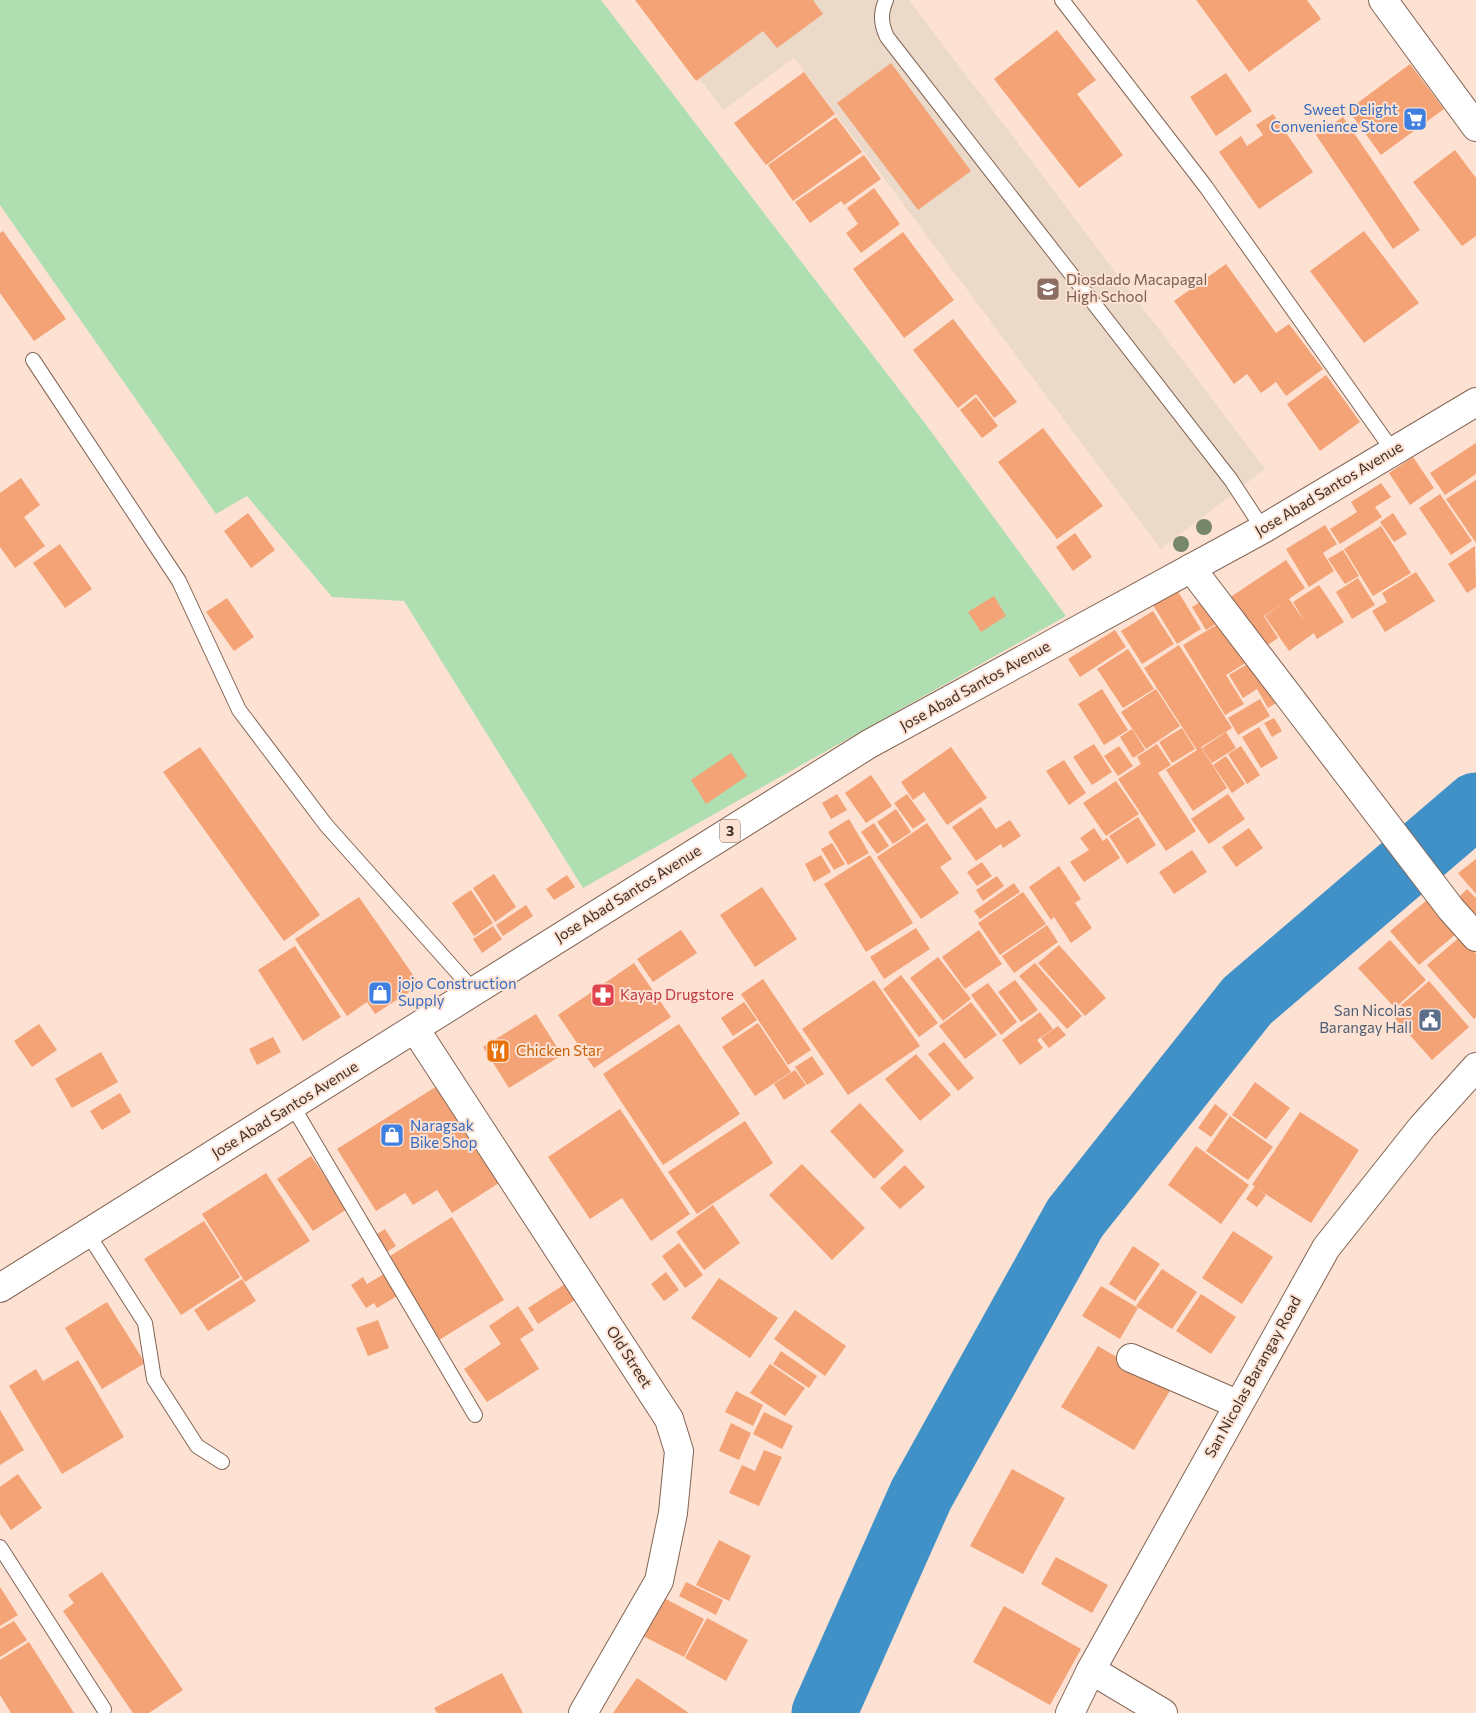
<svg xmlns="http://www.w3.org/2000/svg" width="1476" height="1713" viewBox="0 0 1476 1713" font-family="Commissioner,sans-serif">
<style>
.education{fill:#ebdac9}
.green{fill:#afdfb1}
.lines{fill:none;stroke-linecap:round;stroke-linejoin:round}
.river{stroke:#4091c8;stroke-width:65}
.building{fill:#f4a376}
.service-casing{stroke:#836554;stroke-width:16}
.minor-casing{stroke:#836554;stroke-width:30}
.tertiary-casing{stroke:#836554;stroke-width:30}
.trunk-casing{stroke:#836554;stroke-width:30}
.service{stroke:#fff;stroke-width:14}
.minor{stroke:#fff;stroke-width:28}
.tertiary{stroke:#fff;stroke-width:28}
.trunk{stroke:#fff;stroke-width:28}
.tree{fill:#77876a}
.labels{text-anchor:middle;stroke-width:4;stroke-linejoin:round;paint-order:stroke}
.shield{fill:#fde1d2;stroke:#77655c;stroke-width:1}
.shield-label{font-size:14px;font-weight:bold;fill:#3e3029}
.shop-label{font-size:15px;fill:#366cbe;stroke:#fde1d2;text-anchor:start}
.education-label{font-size:15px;fill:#785e54;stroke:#fde1d2;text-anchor:start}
.street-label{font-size:15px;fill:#3e3029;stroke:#fde1d2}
.health-label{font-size:15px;fill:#be3a42;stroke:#fde1d2;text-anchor:start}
.service-label{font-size:15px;fill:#4e5e75;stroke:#fde1d2;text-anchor:end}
.food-label{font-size:15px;fill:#c56008;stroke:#fde1d2;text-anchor:start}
</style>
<rect width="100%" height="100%" fill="#fde1d2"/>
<path class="education" d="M640,0h269l356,469 -104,80 -367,-491 -71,52z"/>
<path class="green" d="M0,0h601l326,426 139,190 -483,272 -179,-287 -72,-4 -85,-101 -31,18 -216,-309z"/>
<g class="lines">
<path class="river" d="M824,1713l97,-218 154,-277 172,-217 229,-196"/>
</g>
<path class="building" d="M635,0h178l10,14 -46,34 -14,-17 -67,50z
M1196,0h111l14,19 -72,53z
M1057,30l39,50 -19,14 46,61 -44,33 -85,-109z
M891,63l80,108 -53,39 -81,-107z
M1410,64l34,45 -63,46 -33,-45z
M804,72l31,42 -69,51 -32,-42z
M1226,73l26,38 -36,25 -26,-39z
M1273,114l40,58 -54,37 -40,-57 22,-16 6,10 16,-11 -7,-10z
M836,117l26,35 -69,49 -25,-36z
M1343,117l77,113 -27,19 -77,-114z
M1455,150l21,28v58l-14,10 -49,-64z
M864,155l17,24 -37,26 -3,-4 -31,22 -15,-21z
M874,188l26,36 -39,29 -15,-20 12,-9 -11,-16z
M3,231l63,88 -32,22 -34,-48v-60z
M1364,231l55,72 -55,40 -54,-72z
M903,232l51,68 -50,38 -51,-69z
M1226,264l50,69 13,-9 34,45 -37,27 -10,-14 -15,11 -14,-19 -13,10 -60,-83z
M953,319l64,83 -23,16 -18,-24 -18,14 -45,-58z
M1326,375l34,47 -40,29 -33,-47z
M976,397l22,29 -16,12 -22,-28z
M1043,428l60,78 -46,33 -59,-77z
M1476,443v31l-31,21 -15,-22z
M1413,457l21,31 -24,17 -21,-32z
M21,478l19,27 -16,12 21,29 -30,22 -15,-21v-54z
M1476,480v63l-30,-44z
M1381,483l10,14 -16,10 7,10 -42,27 -10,-15 27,-17 -6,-10z
M1440,494l32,47 -21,14 -32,-47z
M248,513l27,37 -24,18 -27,-37z
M1393,513l14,21 -13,8 -14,-20z
M1325,525l12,19 -14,9 11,18 -25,16 -23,-38z
M1381,526l30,47 -38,23 -29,-47z
M1075,533l17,24 -19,14 -17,-24z
M60,544l32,45 -27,19 -32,-45z
M1475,546l1,41 -9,6 -19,-29z
M1343,550l16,26 -14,8 -17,-25z
M1286,560l19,28 -41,28 14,22 -18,12 -34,-50z
M1416,572l19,29 -50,31 -13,-21 15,-9 -5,-9z
M1358,578l17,27 -23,14 -16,-27z
M1319,585l25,37 -27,17 -3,-6 -25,18 -24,-35 24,-17 16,23 -12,-20z
M1177,590l24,39 -24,15 -24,-39z
M994,596l12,20 -25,16 -13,-20z
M1210,596l14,23 -18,11 -14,-23z
M227,598l27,39 -20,14 -28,-39z
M1153,611l21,33 -32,20 -21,-33z
M1228,618l24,41 -26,16 18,29 -19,11 -42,-70z
M1115,630l11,17 -46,30 -12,-18z
M1179,645l53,83 -31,19 26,41 -34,23 -27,-41 31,-20 -53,-82z
M1128,649l26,40 -31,19 -26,-39z
M1259,657l25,41 -16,10 -11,-19 -14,9 -14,-23z
M1102,689l26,41 -24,15 -26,-41z
M1156,689l24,37 -34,23 -25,-37z
M1260,699l10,17 -32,19 -10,-17z
M1274,718l8,13 -10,6 -8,-14z
M1259,727l19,31 -17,10 -19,-31z
M1182,728l13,21 -23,14 -13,-21z
M1132,729l13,21 -12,8 -13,-21z
M1226,732l10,16 -24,15 -10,-15z
M1094,744l18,28 -20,13 -19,-28z
M1157,744l14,21 -13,8 38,58 -30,20 -48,-72 23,-15 -4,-7z
M1119,746l14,20 -15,10 -14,-20z
M1241,746l19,29 -13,9 -19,-30z
M200,747l120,168 -36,26 -121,-169z
M951,747l36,51 -40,27 -23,-33 -11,8 -12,-18z
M731,753l16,23 -41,28 -15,-24z
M1226,756l19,28 -13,9 -19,-28z
M1064,760l22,33 -17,12 -23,-34z
M871,775l21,31 -26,17 -21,-30z
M1116,781l23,33 -33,22 -23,-33z
M837,794l10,16 -16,9 -9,-16z
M907,794l19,26 -13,9 -19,-26z
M1228,794l17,25 -36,25 -18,-25z
M981,807l15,22 14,-9 11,16 -18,12 -2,-4 -25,17 -24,-34z
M896,809l15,23 -18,12 -16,-22z
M1138,817l18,28 -29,19 -18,-28z
M849,819l20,34 -21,12 -20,-33z
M874,823l15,23 -12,8 -16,-22z
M927,823l25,36 -12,8 19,26 -38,26 -44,-62z
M1094,828l9,13 4,-3 13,20 -36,24 -14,-20 19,-12 -9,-12z
M1249,828l14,20 -27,19 -14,-20z
M832,843l13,21 -11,6 -13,-21z
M1192,850l15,22 -33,22 -15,-22z
M821,855l10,17 -17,10 -9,-18z
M870,855l43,68 -47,29 -42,-68z
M1476,859v35l-18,-21z
M982,862l10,14 -15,10 -10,-14z
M1059,866l22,33 -6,4 17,25 -21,15 -17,-26 -3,3 -22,-33z
M494,874l22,33 -21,15 -22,-34z
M567,875l8,12 -21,13 -8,-11z
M997,876l7,10 -21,15 -7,-11z
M1014,883l6,9 -40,27 -6,-8z
M762,887l35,52 -42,28 -35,-52z
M1467,889l9,9v27l-22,-23z
M471,890l22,33 -19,13 -22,-33z
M1023,892l23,32 -46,31 -22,-32z
M1433,895l29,34 -43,36 -29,-34z
M359,897l61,88 -45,29 -8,-12 -20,14 -52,-77z
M526,905l7,11 -30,20 -7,-11z
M1047,925l11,17 -44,31 -12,-17z
M493,926l9,13 -20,14 -9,-14z
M916,928l14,21 -46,30 -14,-22z
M681,930l16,23 -44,29 -16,-23z
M979,930l23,34 -37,25 -23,-32z
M1461,936l15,18v63l-2,2 -47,-54z
M1390,940l36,40 -31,28 -37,-40z
M1059,945l47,53 -21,18 -47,-53z
M295,946l46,71 -38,24 -45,-71z
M938,957l33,42 -28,22 -33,-43z
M634,963l37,54 -77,51 -36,-53z
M1035,963l47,53 -15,13 -48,-53z
M901,975l37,48 -19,14 -36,-48z
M763,979l48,71 -23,15 -47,-71z
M874,980l46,66 -72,49 -46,-66z
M1015,980l23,30 -17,12 -23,-30z
M1429,981l40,46 -37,33 -41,-46z
M988,983l29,39 -16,13 -30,-40z
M744,1002l13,18 -24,16 -12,-18z
M971,1002l26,33 -32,24 -26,-33z
M1040,1012l13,17 -16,11 6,8 -23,17 -18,-25z
M536,1014l26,41 -53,33 -26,-41z
M758,1023l33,49 -36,24 -33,-49z
M39,1024l18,26 -25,17 -18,-26z
M679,1024l61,90 -77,51 -60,-91z
M1058,1026l8,9 -17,13 -8,-10z
M273,1037l8,15 -24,13 -8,-16z
M944,1042l30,36 -16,13 -30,-37z
M101,1052l17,30 -46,26 -17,-29z
M916,1054l35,41 -31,26 -35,-42z
M812,1056l12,18 -17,11 -12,-18z
M795,1070l11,15 -22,15 -10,-16z
M1255,1082l35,26 -24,31 -34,-24z
M437,1086l62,97 -47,30 -15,-23 -24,15 -8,-12 -29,18 -39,-62z
M120,1093l11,19 -29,18 -12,-19z
M860,1103l44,48 -30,28 -44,-48z
M1215,1104l13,10 -17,23 -13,-9z
M620,1109l70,105 -39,27 -29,-43 -32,21 -42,-62z
M1300,1112l59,38 -48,73 -55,-35 10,7 -9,12 -11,-8 9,-13 -3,-1z
M1230,1116l43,31 -25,33 -42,-29z
M745,1121l28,42 -76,51 -29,-42z
M1196,1146l53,39 -28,39 -53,-39z
M311,1156l36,53 -34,22 -36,-52z
M802,1164l63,64 -33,32 -63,-65z
M905,1165l20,22 -25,22 -20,-21z
M266,1173l44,68 -65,41 -43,-68z
M713,1205l27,38 -36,27 -28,-38z
M452,1217l52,83 -65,40 -52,-82z
M204,1221l36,56 -59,38 -37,-56z
M385,1229l11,17 -11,7 -11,-17z
M1233,1231l40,26 -31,47 -40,-26z
M679,1243l24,32 -18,13 -23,-32z
M1133,1246l27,18 -25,37 -26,-17z
M1162,1269l35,23 -25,37 -36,-23z
M666,1272l13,18 -15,11 -13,-17z
M384,1274l13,22 -20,12 -3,-5 -8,5 -15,-23 12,-8 4,7z
M719,1278l59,40 -28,40 -59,-40z
M242,1279l14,22 -48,30 -14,-21z
M565,1284l10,16 -37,24 -10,-16z
M1101,1286l37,22 -18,31 -38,-23z
M1201,1294l35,23 -25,37 -35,-23z
M107,1302l38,61 -43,26 -37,-61z
M518,1306l16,24 -14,9 19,30 -52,33 -23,-33 37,-25 -12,-18z
M795,1310l51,36 -21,30 -51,-37z
M378,1320l11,28 -21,8 -12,-28z
M1098,1346l73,43 -37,61 -73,-43z
M781,1351l36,25 -8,12 -36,-24z
M78,1360l46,77 -62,37 -53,-88 27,-17 7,12z
M770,1364l35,24 -20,28 -35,-23z
M736,1391l27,14 -10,21 -28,-14z
M0,1410l24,40 -24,15z
M764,1412l29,14 -11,23 -29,-15z
M731,1423l20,10 -12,27 -20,-9z
M764,1450l18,7 -23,49 -30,-13 13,-28 13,6z
M1012,1469l53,29 -42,76 -53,-28z
M18,1474l24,34 -31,22 -11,-16v-27z
M719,1540l32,16 -22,45 -33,-16z
M1056,1557l52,28 -16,28 -51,-29z
M102,1572l81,118 -34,23h-16l-70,-102 11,-8 -6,-8z
M686,1582l37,18 -7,15 -37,-19z
M0,1587l18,28 -18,11z
M662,1597l42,22 -20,38 -43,-22z
M1004,1606l77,43 -31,56 -77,-43z
M707,1618l41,22 -22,41 -41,-23z
M14,1621l13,19 -27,17v-28z
M29,1642l45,71h-63l-11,-18v-35z
M502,1673l21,40h-86l-3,-5z
M637,1678l52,35h-76z"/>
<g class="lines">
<g class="service-casing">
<path id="service" d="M886,0c-6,14 -5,24 1,37l344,443 32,49
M1062,0l144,187 187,264
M33,360l146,221 60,129 87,115 148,166
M292,1105l183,310
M88,1234l57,89 9,56 43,67 25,16
M0,1547l104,162"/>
</g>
<g class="minor-casing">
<path id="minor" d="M1383,0l93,127
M1191,568l260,341 25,28
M415,1029l254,390 10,32 -6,62 -14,68 -76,132
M1131,1358l106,46
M1091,1670l72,43"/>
</g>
<g class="tertiary-casing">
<path id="tertiary" d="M1070,1713l21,-43 235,-422 96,-121 54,-60"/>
</g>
<g class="trunk-casing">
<path id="trunk" d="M0,1288l869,-544 394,-215 213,-127"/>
</g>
<use href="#service" class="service"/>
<use href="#minor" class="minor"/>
<use href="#tertiary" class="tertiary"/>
<use href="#trunk" class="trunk"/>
</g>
<g class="tree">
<circle cx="1204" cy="527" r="8"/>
<circle cx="1181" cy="544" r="8"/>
</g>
<defs>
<g id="supermarket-square" transform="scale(1.25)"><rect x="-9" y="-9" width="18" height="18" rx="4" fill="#3f7fe0" stroke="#fde1d2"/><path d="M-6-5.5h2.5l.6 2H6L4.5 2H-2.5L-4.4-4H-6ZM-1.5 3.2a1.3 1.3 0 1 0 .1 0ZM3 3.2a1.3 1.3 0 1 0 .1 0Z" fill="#fff"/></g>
<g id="school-square" transform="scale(1.25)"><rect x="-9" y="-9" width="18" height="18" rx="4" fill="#8d6e63" stroke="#fde1d2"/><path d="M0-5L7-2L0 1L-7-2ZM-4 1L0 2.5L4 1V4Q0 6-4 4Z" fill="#fff"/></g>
<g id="shop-square" transform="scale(1.25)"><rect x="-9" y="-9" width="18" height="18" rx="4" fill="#3f7fe0" stroke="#fde1d2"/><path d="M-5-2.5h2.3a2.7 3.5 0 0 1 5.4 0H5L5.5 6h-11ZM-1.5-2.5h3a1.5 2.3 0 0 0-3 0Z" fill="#fff"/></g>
<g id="pharmacy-square" transform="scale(1.25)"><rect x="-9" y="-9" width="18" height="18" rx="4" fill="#e0444e" stroke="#fde1d2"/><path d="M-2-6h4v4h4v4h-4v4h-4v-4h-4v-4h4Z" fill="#fff"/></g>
<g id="civic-square" transform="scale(1.25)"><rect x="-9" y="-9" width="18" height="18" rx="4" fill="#5c6f8a" stroke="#fde1d2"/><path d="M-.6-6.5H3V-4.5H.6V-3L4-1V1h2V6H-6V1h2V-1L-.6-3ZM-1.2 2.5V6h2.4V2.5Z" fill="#fff"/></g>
<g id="restaurant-square" transform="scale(1.25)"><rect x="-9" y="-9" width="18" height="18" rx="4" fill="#e8710a" stroke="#fde1d2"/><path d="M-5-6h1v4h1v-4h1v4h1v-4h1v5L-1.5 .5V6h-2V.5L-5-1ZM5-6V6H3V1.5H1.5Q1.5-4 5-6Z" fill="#fff"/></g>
</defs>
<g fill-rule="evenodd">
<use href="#supermarket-square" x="1415" y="119"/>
<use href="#school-square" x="1048" y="289"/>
<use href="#shop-square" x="380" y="993"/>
<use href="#pharmacy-square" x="603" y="995"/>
<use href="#civic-square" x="1430" y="1020"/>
<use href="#restaurant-square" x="498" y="1051"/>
<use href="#shop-square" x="392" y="1135"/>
</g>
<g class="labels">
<rect class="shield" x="720" y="819.5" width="20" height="23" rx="4"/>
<g class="shield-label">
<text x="730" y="836">3</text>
</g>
<g class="shop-label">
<text x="1398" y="115" text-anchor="end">Sweet Delight<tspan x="1398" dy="17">Convenience Store</tspan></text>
<text x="398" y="989">jojo Construction<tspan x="398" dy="17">Supply</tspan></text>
<text x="410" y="1131">Naragsak<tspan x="410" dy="17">Bike Shop</tspan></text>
</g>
<g class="education-label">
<text x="1066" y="285">Diosdado Macapagal<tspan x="1066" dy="17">High School</tspan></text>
</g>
<g class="street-label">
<text transform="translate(1329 489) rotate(-31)" y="5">Jose Abad Santos Avenue</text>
<text transform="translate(975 686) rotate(-29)" y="5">Jose Abad Santos Avenue</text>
<text transform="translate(628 894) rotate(-32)" y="5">Jose Abad Santos Avenue</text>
<text transform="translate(285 1110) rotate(-32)" y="5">Jose Abad Santos Avenue</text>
<text transform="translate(629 1357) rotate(57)" y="5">Old Street</text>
<text transform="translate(1253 1377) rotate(-61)" y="5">San Nicolas Barangay Road</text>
</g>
<g class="health-label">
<text x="620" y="1000">Kayap Drugstore</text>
</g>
<g class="service-label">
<text x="1412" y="1016">San Nicolas<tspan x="1412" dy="17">Barangay Hall</tspan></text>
</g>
<g class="food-label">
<text x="516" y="1056">Chicken Star</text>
</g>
</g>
</svg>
